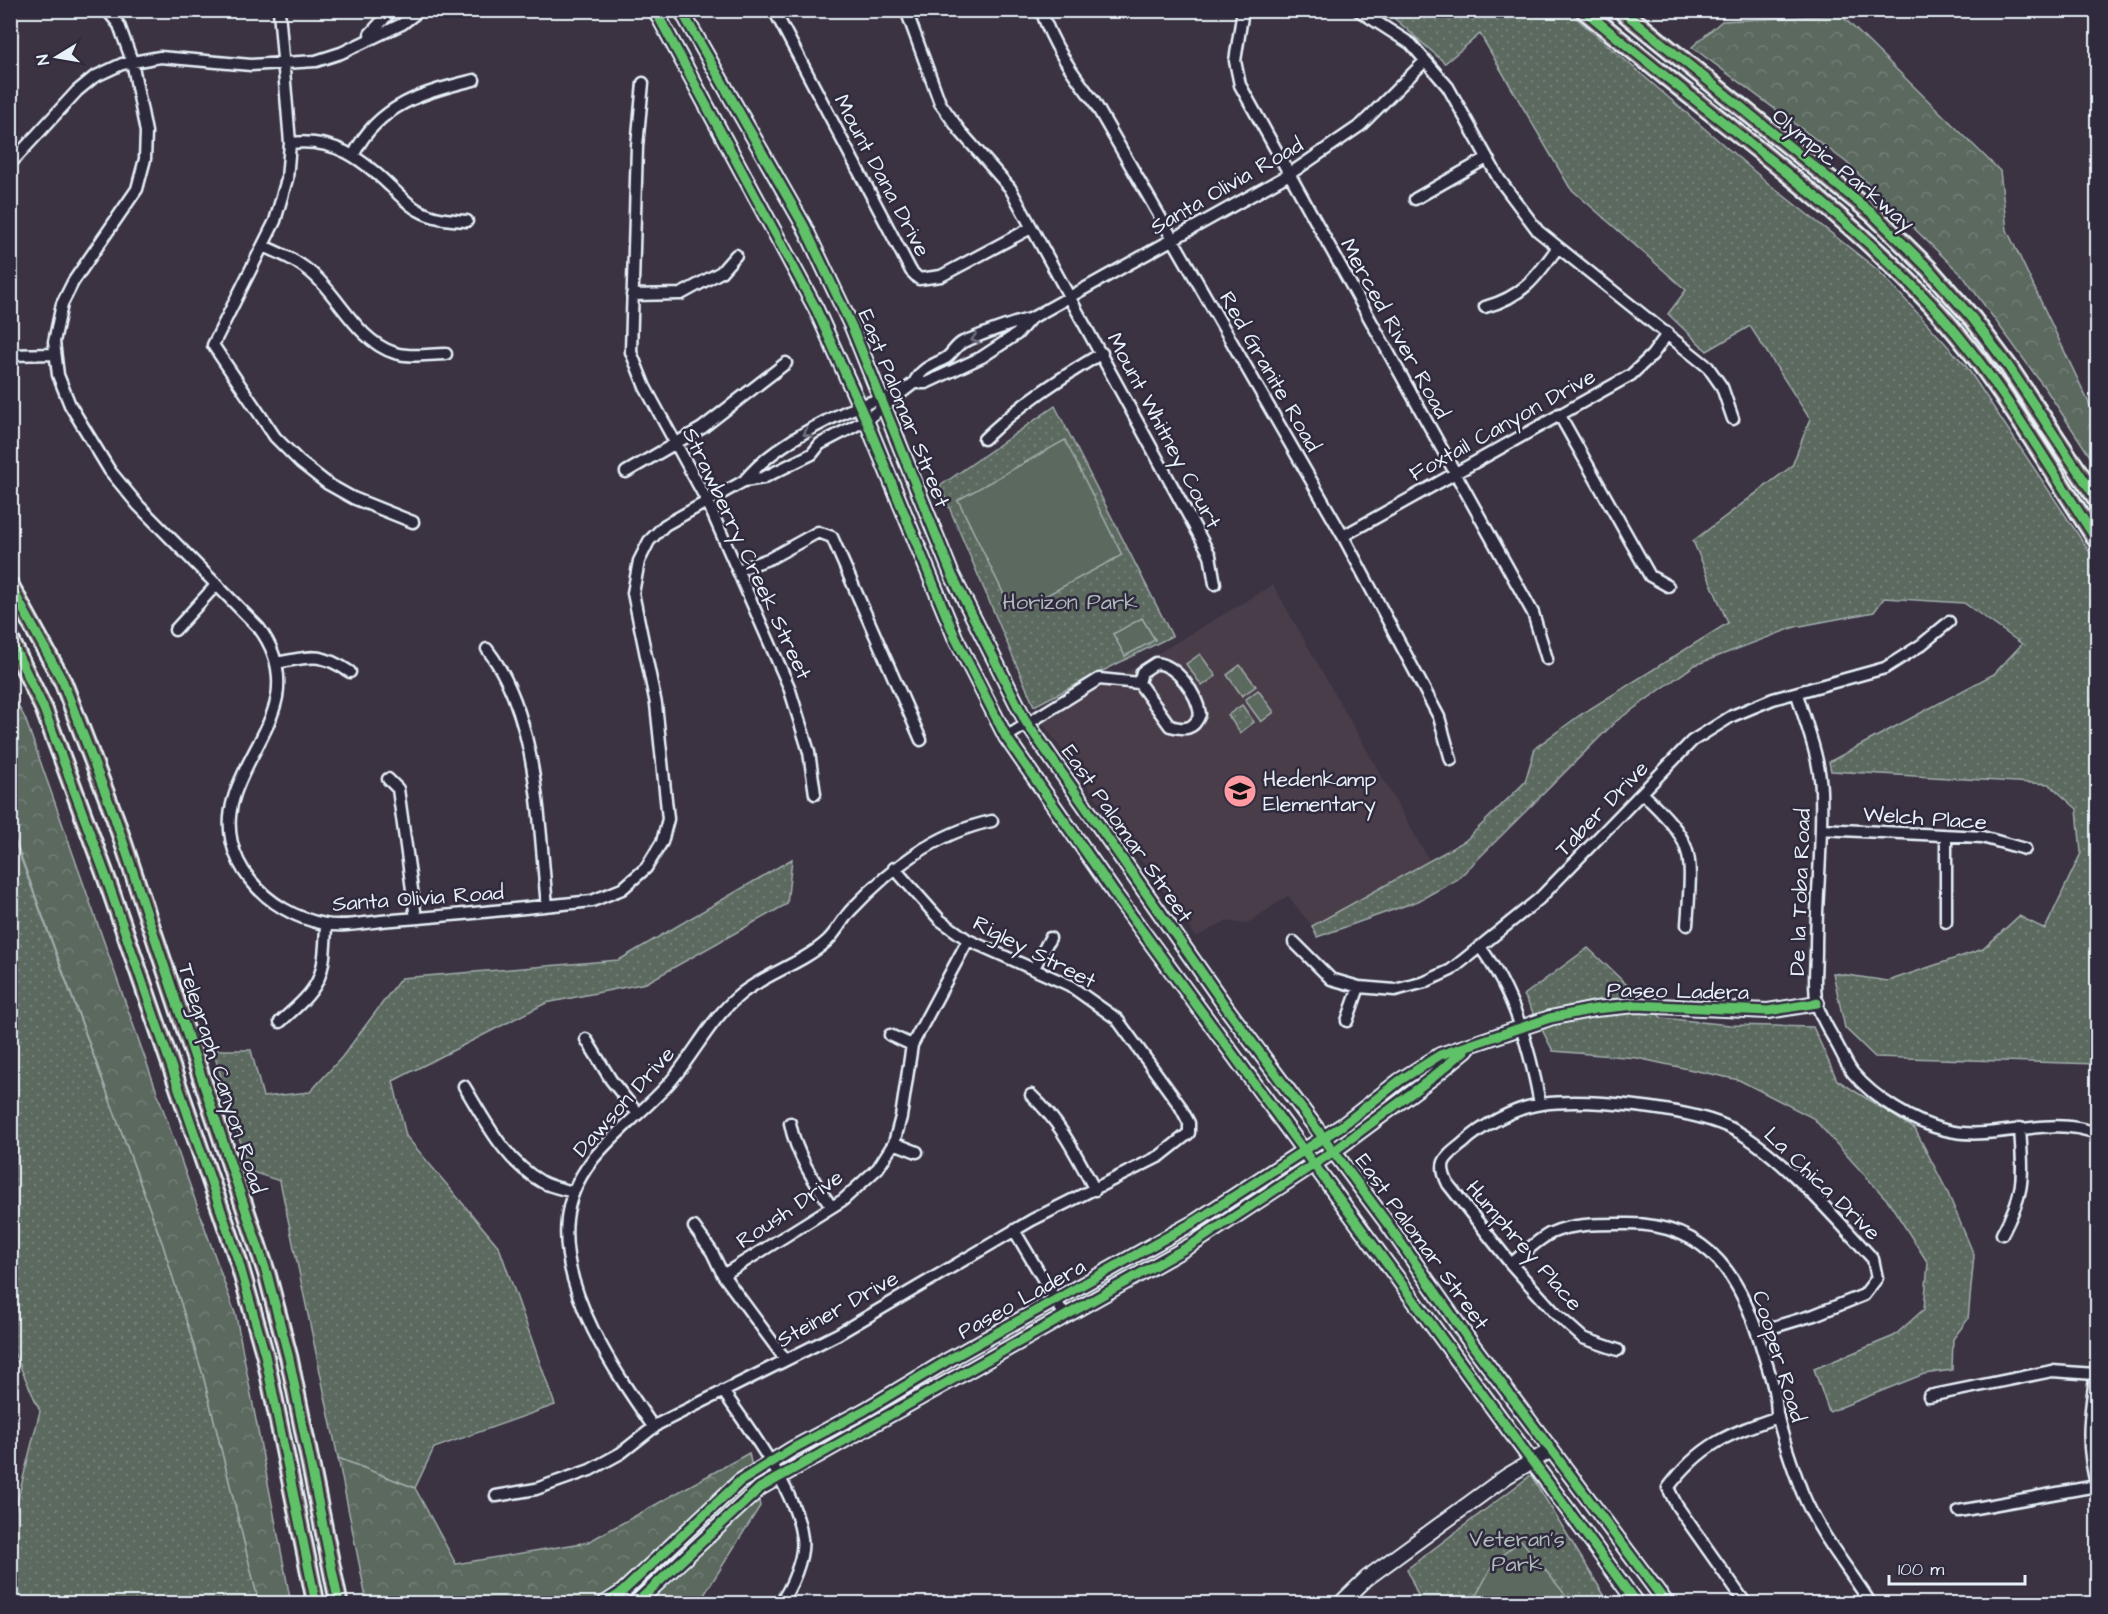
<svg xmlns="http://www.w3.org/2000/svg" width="2108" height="1614" viewBox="0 0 2108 1614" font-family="'Architects Daughter',sans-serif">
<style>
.built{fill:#493e48}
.grass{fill:url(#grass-dots);stroke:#a2adac;stroke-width:1.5}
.forest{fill:url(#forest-crowns);stroke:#a2adac;stroke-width:1.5}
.pitch{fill:#5c695f;stroke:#a2adac;stroke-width:1.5}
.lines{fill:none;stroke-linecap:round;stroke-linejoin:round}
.street-casing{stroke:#e8f1f8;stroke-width:15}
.secondary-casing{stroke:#e8f1f8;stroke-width:18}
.primary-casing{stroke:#e8f1f8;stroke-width:21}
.street{stroke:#2f2a3d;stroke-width:10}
.secondary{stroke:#2f2a3d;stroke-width:14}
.primary{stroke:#766964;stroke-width:16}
.cycleway-casing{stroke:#2f2a3d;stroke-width:13}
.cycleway{stroke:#61c268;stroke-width:9}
.oneway{stroke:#70707e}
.labels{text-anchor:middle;stroke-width:5;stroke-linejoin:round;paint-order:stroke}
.street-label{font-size:22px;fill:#e8f1f8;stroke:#2f2a3d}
.park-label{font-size:22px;fill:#b0bbbb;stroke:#2f2a3d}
.poi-label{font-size:22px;fill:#e8f1f8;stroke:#2f2a3d;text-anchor:start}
</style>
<defs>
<pattern id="grass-dots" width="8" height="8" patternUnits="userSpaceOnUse" patternTransform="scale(1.5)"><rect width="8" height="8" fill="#5c695f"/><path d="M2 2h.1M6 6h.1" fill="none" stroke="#737f77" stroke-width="1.8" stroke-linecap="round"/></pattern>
<pattern id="forest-crowns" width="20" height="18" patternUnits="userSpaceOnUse" patternTransform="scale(1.5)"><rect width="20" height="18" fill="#5c695f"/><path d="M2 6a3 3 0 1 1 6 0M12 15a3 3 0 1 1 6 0" fill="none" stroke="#737f77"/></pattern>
</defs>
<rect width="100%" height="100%" fill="#3b3342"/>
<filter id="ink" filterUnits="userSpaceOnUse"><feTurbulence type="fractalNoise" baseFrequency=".0167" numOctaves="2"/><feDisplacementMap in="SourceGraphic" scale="12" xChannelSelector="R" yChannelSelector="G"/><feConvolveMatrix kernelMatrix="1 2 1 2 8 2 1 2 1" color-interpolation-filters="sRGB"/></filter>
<g filter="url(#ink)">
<path class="built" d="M1273,585l156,275 -117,66 -24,-30 -42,28 -20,-3 -30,16 -154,-215z"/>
<path class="grass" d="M1386,11h182l201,173 110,87 87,95 131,197v501l-222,-7 -30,-29 -12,-55 55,8 95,-32 36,-33 26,13 36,-76 -4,-44 -28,-25 -218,-13 -2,-9 165,-88 28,-30 -58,-41 -80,-5 -10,14 -79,15 -100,38 -80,57 -157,157 -40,22 -101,36 -5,-11 153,-85 60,-59 10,-34 45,-33 148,-92 -35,-82 99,-75 18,-47 -60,-93 -43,25 -39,-37 18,-24 -116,-102 -90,-154 -35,29z
M1055,406l117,230 -138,70 -94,-220z
M1242,705l12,17 -14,11 -12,-18z
M10,829l153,416 40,130 56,228h-248v-77l29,-115 -30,-67z
M792,859l-5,45 -141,79 -100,20 -153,78 13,55 93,111 56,158 -121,43 -19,40 -77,-30 -58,-277 -31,-10 -36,-121h38l12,47 47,-5 32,-35 59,-79 218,-18z
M1588,948l74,70 68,7 83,2 24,53 78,49 32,62 27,64 -6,64 -15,20 -1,31 -28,4 -95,38 -15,-43 80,-33 30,-27 4,-46 -39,-61 -76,-84 -74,-38 -102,-22 -84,-7 -29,-56z
M1531,1475l78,128h-188l-14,-34z"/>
<path class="forest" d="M1841,15l159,156 7,59 90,190v47l-50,-76 -84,-115 -117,-114 -154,-115 30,-26z
M11,693l14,25 211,598 55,287h-32l-56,-228 -40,-130 -152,-416z
M749,1453l11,53 -61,97h-332l-29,-145 77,30 41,76 132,-22z"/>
<path class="pitch" d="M1065,440l57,115 -103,55 -8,-1 -53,-109z
M1142,618l13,22 -30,16 -12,-22z
M1200,654l16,22 -14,10 -16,-22z
M1240,665l16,21 -14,10 -15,-21z
M1258,690l16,22 -13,10 -16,-22z
M1521,1540l51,63h-100l23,-42z"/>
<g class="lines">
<g class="street-casing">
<path id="street" d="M107,10l12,15 13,36 14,71 -1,27 -8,30 -64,93 -11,22 -8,38 4,33 12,30 40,66 28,34 121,123c15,20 22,44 18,69 -7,35 -33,66 -43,100 -20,62 33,117 91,127 20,4 47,-3 68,-4 66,-5 133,-12 199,-19l30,-12 24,-21 16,-26 6,-23 -12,-115 -23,-111 6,-32 10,-20 16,-16 79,-44 19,-3 49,-24 8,-10 46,-24 48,-37h12l56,-26 35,-23 13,-15
M279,10l11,133 -3,36 -12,42 -62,124 62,92 25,25 28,22 25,14 60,24
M774,10l137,261 8,8 22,-3 90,-48
M906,10l34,93 20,28 50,57 200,367 5,29
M1041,10c12,36 30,61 52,90l250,436 96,181 12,43
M1243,10l-8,51 5,24 293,528 14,46
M1358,10l53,34 37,43 51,92 39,52 170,136 14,20 11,32
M370,34l22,-24
M643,83l-6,63 -6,206 14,35 62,114 82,186 20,65 6,42
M290,143c43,-5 70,14 100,43 9,8 17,18 28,24 15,9 32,10 49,11
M354,154c24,-49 70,-62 120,-74
M10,164l67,-73 17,-14 28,-13 38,-7 91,8 65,-4 25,-8 61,-29 18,-14
M1415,199l72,-41
M263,246c19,8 37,16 52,30 26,24 44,66 80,77 16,5 34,1 51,1
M632,295l49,-1 40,-22 15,-17
M1485,307c37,-10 51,-29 73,-60
M10,355l44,-1
M914,383c7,-15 18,-17 32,-25 6,-4 10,-13 17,-16 21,-8 44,-18 67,-23l258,-144 73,-50 64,-64
M1559,414l91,162 18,10
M984,439c36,-35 75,-60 118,-86
M626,472l76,-44 84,-65
M744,481c31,-38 95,-70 142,-84
M1343,536l288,-161 21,-20 16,-22
M738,570l33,-12 47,-26 14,5 89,203
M175,630l42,-46
M487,649c51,66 52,176 60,257
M276,663c34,-6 43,-12 74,9
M1156,663c21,2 41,31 44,51 -6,16 -15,16 -30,12l-31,-43 3,-11z
M1797,694c9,31 23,64 24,97 2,53 -5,106 -5,159 0,17 -3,37 1,54 4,14 11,25 18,37 6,10 11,23 18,32 21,25 59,49 92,57 50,13 103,-17 153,4
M1006,737l93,-58 40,4
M388,779l10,10 18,129
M1642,793c55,52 50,59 45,132
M1821,829l161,8 43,12
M1946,837v85
M1294,942l37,37 28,8 36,3 30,-8 26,-12 88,-71 153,-158 40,-25 41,-17 112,-31 36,-23 28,-23
M1480,947c34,45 50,102 60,157
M1034,968l16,-30
M1347,1021l12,-34
M280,1022c41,-36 44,-42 46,-97
M890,1035l22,10
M586,1039l25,41 27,34
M464,1086c21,34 41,76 78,96 9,5 21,7 31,10
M1031,1095c31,29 44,58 64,95
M790,1123c6,31 23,57 41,83
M894,1143l23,9
M694,1227l18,25 11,23 62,84
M1014,1230l51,86
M2002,1234c24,-44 21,-57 18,-106
M1511,1264c12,-10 26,-24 40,-31 22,-10 52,-9 76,-9 84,-1 116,57 136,128 4,14 10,29 12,44 2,7 1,15 3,22 6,25 15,50 24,74 17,42 45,74 69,112
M723,1275l120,-75 35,-32 16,-25 7,-26 11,-72 56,-105
M1618,1350l-35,-12 -27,-24 -45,-50 -63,-80c-11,-22 -3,-26 14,-40 19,-18 54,-37 80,-40 45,-6 143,4 184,22 48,20 111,94 147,133l4,19 -13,17 -50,20 -57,17
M2098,1359c-7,48 -15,83 0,131
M723,1391c27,40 73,99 79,147 3,18 -11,52 -23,66
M1929,1396l123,-25 43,3
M654,1428c-39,-56 -95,-137 -87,-209 7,-64 67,-94 104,-138 26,-31 39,-62 71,-88 26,-20 61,-30 85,-52 10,-9 16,-23 25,-32 39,-41 83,-76 140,-88
M496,1496l40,-7 54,-19 31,-17 37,-29 180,-90 194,-114 128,-64 29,-23v-10l-9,-17 -63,-87 -48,-34 -101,-45 -28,-20 -46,-52
M1959,1511l137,-25
M1746,1604l-69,-98 -9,-18c33,-44 60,-54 110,-71"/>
</g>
<g class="secondary-casing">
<path id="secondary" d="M655,10l161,299 50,111 89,217 51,100 109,157 522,710
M681,10l123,216 48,101 100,248 74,147 202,288 159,213 84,120 196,261
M604,1604l17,-11 118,-111 53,-33 73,-39 85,-51 246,-138 147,-96 56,-44 41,-26 110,-37 45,-9 41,-4 132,6 49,-8
M635,1604l125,-116 433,-244 141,-93 98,-73 35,-29
M1340,1604l27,-26 140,-102 44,-26"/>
</g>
<g class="primary-casing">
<path id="primary" d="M1584,10c112,95 235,179 337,284 71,72 122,164 177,248
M1621,10l252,204 55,54 45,51 36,48 89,134
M10,585l53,97 52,136 152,456 22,84 50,246
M10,639l34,70 61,165 133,386 27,95 51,249"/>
</g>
<use href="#street" class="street"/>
<use href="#secondary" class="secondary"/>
<use href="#primary" class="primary"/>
<g class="cycleway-casing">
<path id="cycleway" d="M655,10l161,299 50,111 89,217 51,100 109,157 522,710
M681,10l123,216 48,101 100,248 74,147 202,288 159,213 84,120 196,261
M1584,10c112,95 235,179 337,284 71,72 122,164 177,248
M1621,10l252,204 55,54 45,51 36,48 89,134
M10,585l53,97 52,136 152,456 22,84 50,246
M10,639l34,70 61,165 133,386 27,95 51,249
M604,1604l17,-11 118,-111 53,-33 73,-39 85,-51 246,-138 147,-96 56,-44 41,-26 110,-37 45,-9 41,-4 132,6 49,-8
M635,1604l125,-116 433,-244 141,-93 98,-73 32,-27"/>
</g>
<use href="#cycleway" class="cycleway"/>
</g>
<defs><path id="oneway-chevron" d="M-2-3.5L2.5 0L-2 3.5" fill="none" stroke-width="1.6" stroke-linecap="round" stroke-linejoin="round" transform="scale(1.5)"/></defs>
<g class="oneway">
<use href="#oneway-chevron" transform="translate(975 339) rotate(163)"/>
<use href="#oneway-chevron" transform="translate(807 433) rotate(152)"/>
</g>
</g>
<defs>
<g id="school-disc" transform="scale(1.725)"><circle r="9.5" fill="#ff9aa2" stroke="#2f2a3d"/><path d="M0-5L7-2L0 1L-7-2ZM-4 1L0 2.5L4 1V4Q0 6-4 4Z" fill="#111"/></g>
</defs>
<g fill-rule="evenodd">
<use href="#school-disc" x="1240" y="791"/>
</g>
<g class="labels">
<g class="street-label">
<text transform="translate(1844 169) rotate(40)" y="8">Olympic Parkway</text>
<text transform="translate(883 175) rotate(62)" y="8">Mount Dana Drive</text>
<text transform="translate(1226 185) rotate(-30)" y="8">Santa Olivia Road</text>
<text transform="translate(1396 328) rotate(61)" y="8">Merced River Road</text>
<text transform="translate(1271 371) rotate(60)" y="8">Red Granite Road</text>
<text transform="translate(905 408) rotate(68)" y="8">East Palomar Street</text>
<text transform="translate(1502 424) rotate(-29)" y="8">Foxtail Canyon Drive</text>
<text transform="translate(1165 430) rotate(62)" y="8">Mount Whitney Court</text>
<text transform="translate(748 553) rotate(65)" y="8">Strawberry Creek Street</text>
<text transform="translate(1601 808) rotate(-46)" y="8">Taber Drive</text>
<text transform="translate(1925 817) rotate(4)" y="8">Welch Place</text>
<text transform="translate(1128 833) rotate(55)" y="8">East Palomar Street</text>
<text transform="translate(1799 892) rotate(-88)" y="8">De la Toba Road</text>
<text transform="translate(418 897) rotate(-4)" y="8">Santa Olivia Road</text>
<text transform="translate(1035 951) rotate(27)" y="8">Rigley Street</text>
<text transform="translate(1678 990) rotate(1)" y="8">Paseo Ladera</text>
<text transform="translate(223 1078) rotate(72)" y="8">Telegraph Canyon Road</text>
<text transform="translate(623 1101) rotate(-48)" y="8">Dawson Drive</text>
<text transform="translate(1823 1183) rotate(44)" y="8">La Chica Drive</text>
<text transform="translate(789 1208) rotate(-34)" y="8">Roush Drive</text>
<text transform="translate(1423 1241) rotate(54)" y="8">East Palomar Street</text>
<text transform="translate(1525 1245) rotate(49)" y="8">Humphrey Place</text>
<text transform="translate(1021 1298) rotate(-29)" y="8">Paseo Ladera</text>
<text transform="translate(837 1308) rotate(-29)" y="8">Steiner Drive</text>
<text transform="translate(1780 1356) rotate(73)" y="8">Cooper Road</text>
</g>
<g class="park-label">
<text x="1070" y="609">Horizon Park</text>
<text x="1517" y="1546">Veteran's<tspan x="1517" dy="25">Park</tspan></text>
</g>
<g class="poi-label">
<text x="1263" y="786">Hedenkamp<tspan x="1263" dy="25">Elementary</tspan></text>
</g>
</g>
<rect width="2108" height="1614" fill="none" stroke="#2f2a3d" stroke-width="36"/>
<rect x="18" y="18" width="2072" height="1578" fill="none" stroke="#e8f1f8" stroke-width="2" filter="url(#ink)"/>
<g transform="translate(57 57) rotate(259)" stroke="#2f2a3d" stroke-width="4.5" paint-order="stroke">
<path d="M0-4.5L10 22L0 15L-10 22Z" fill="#e8f1f8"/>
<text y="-9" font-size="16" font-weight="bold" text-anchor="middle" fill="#e8f1f8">N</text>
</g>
<path d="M1889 1575v9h136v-9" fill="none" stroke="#e8f1f8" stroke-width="3"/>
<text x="1898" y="1575" font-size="18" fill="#e8f1f8" stroke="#2f2a3d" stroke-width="4.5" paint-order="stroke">100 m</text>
</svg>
